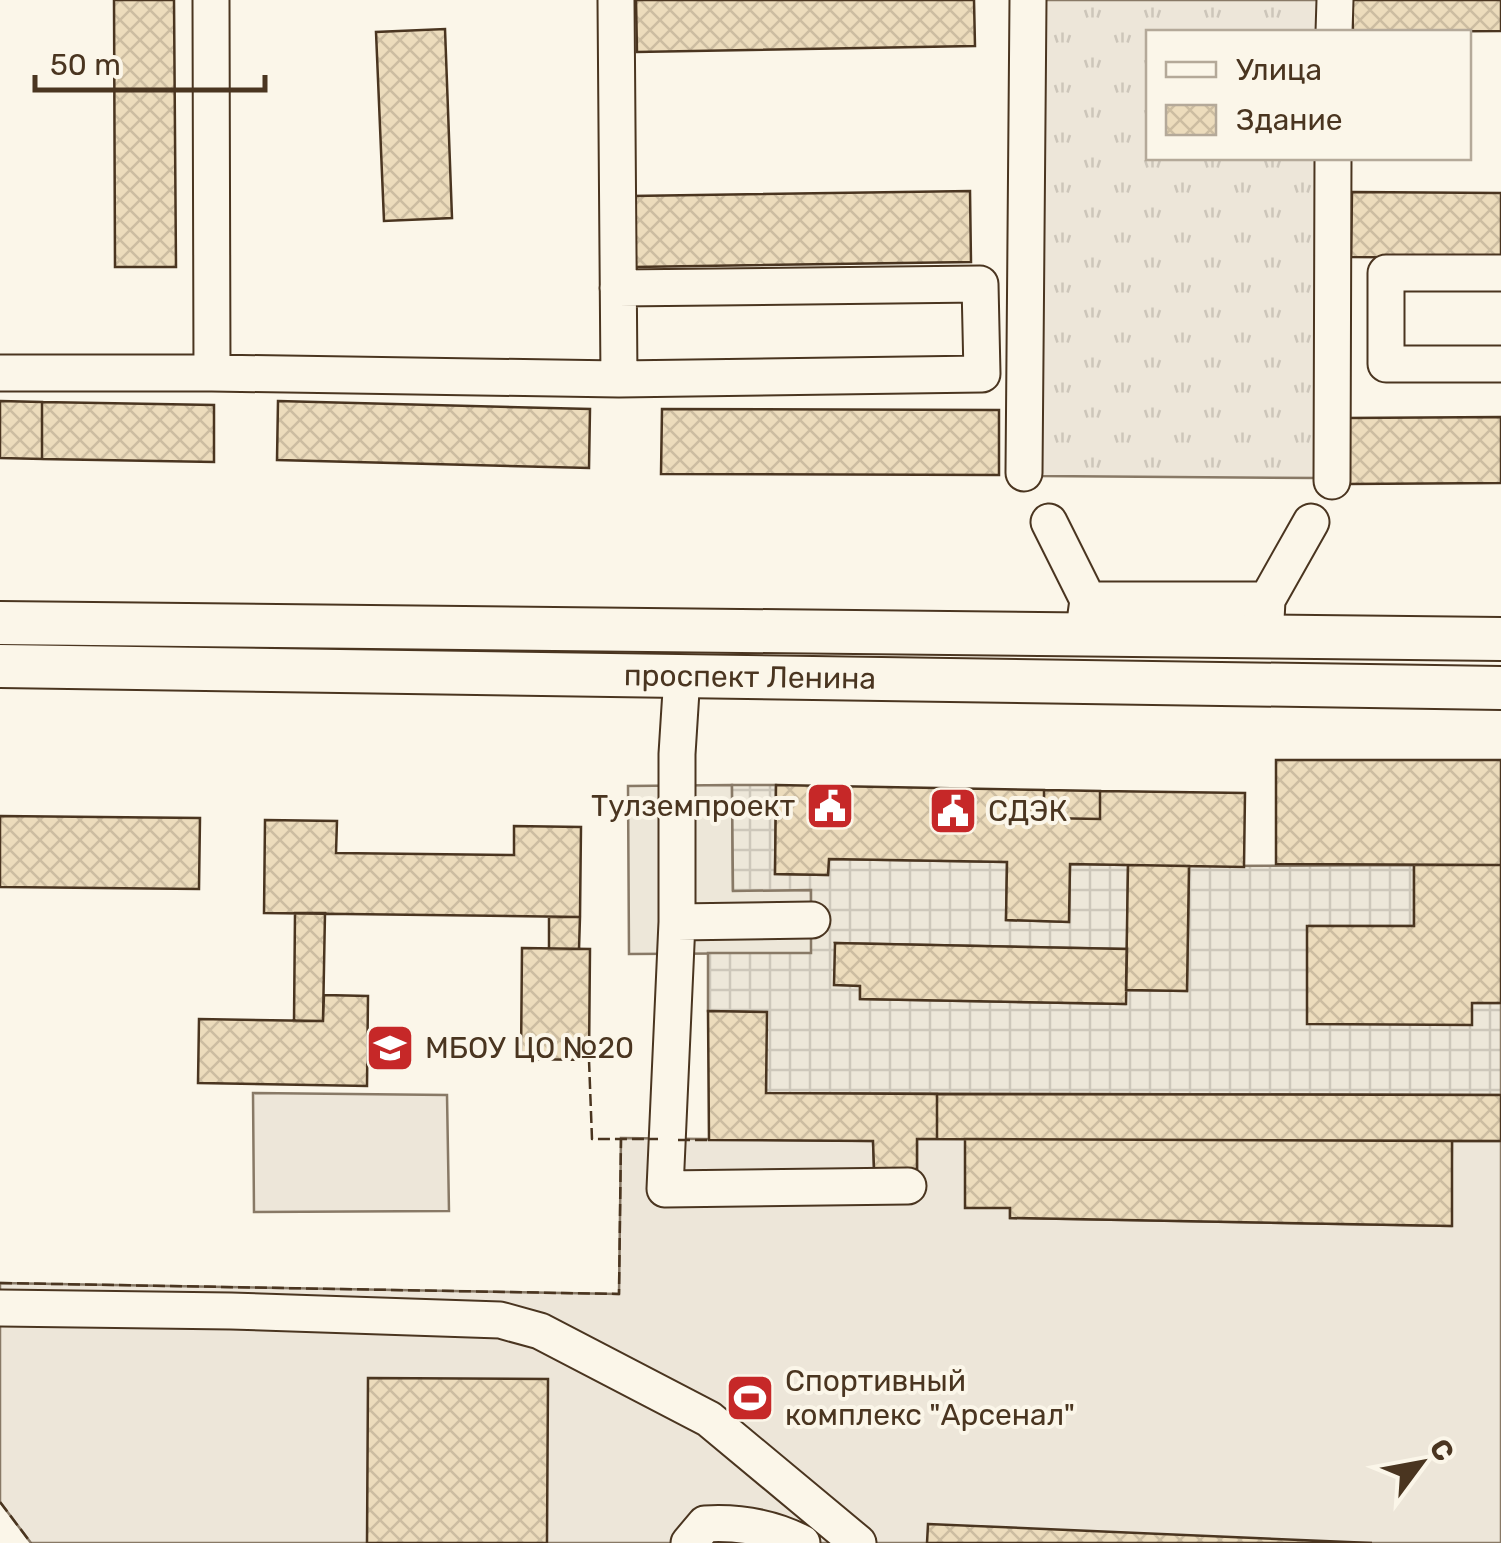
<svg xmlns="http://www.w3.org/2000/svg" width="1501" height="1543" viewBox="0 0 1501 1543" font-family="Rubik,sans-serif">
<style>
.grass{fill:url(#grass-tufts);stroke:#887966;stroke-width:2.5}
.garden{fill:#ede6d9;stroke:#887966;stroke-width:2.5}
.parking{fill:#ede7d9;stroke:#887966;stroke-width:2.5}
.plaza{fill:url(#plaza-grid);stroke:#887966;stroke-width:2.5}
.building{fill:url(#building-cross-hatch);stroke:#4a3520;stroke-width:2.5}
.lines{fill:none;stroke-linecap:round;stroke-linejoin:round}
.minor-casing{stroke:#4a3520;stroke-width:39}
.major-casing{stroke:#4a3520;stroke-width:46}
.minor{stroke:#fbf6e9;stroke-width:35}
.major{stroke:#fbf6e9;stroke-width:42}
.fence{stroke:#4a3520;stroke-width:2.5;stroke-dasharray:12 5;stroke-linecap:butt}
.labels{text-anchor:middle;stroke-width:8;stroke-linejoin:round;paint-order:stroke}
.street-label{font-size:30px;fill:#4a3520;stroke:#fbf6e9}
.poi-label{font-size:30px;fill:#4a3520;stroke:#fbf6e9;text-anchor:start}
</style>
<defs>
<pattern id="grass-tufts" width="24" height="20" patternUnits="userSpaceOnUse" patternTransform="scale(2.5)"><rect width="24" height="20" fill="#ede6d9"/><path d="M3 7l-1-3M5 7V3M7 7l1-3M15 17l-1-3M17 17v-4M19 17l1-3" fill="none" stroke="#cdc6ba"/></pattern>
<pattern id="plaza-grid" width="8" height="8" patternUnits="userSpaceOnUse" patternTransform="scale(2.5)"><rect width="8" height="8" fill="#ede7d9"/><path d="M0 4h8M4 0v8" fill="none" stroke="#cdc7ba"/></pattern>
<pattern id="building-cross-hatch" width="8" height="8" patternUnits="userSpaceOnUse" patternTransform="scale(2.5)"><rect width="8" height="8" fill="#ecdcbc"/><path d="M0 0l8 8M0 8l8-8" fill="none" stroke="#ccbda1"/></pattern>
</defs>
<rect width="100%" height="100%" fill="#fbf6e9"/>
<path class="grass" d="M1043,0h278v32h-173v126h172l-2,320 -278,-2z"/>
<path class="garden" d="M253,1093l194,2 2,116 -195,1z
M621,1138l252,3 1,28h43v-30h48l45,69v10l441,8 1,-85h49v402h-1470l-31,-41v-219l619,11z"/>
<path class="parking" d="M732,785l1,105h78l1,63 -183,1 -1,-168z"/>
<path class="plaza" d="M732,785h44l-1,89 53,1 1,-16 178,3 -1,58 63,2 1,-58 58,1 -1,84 -292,-6 25,43v13l265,5 1,-14 61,1 2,-125 225,-1v61h-106l164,77h29v92l-735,-2v-81l-58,-1v-58h103v-63l-78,1z"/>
<path class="building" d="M114,0h60l2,267h-61z
M636,0h338l1,46 -338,6z
M1352,0h149v31l-148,1z
M445,29l7,189 -68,3 -8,-189z
M970,191l1,71 -337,5 -2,-71z
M1352,192l149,1v65l-150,-1z
M0,401l42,1v57l-42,-1z
M278,401l312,8 -1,59 -312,-8z
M42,402l172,3v57l-172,-3z
M662,409l337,1v65l-338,-1z
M1501,417v66l-154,1v-66z
M1276,760h225v105l-225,-1z
M776,785l268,5v28l56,1v-28l145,2 -1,74 -174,-3 -1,58 -63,-2 1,-58 -178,-3 -1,16 -53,-1z
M1044,790l56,1v28l-56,-1z
M0,816l200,2 -1,71 -199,-2z
M265,820l72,1 -1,32 178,2v-29l67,1 -1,90 -316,-4z
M1128,865l61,1 -2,125 -61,-1z
M1414,865h87v138h-29v22l-165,-1v-98h107z
M295,913h30l-2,108h-29z
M549,917h31l-1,32h-30z
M835,943l292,6 -1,55 -266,-5v-13l-26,-1z
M522,948l68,1 -1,111 -68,-1z
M324,995l44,1 -1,90 -169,-3 1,-64 124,2z
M708,1011l59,1 -1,81 171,1v45h-20v30h-43l-1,-28 -164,-1z
M937,1094l564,1v46l-564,-2z
M965,1139l487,2v85l-442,-8v-10h-45z
M368,1378l180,1 -1,164h-180z
M928,1524l444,19h-445z"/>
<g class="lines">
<g class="minor-casing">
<path id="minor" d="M616,0l3,379 363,-5 -2,-90 -362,4
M1334,32l1,-32
M1501,273h-115v91h115
M0,373h212l-1,-373
M212,373l407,6
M1024,473l4,-473
M1332,481l1,-323
M1049,522l39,78 -3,22
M1088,600h179
M1266,620l1,-20 44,-78
M682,675l-5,79v168l-12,267 243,-3
M677,922l135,-2
M0,1308l231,3 269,9 40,11 169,88 149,124
M689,1543l16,-19c34,-2 66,3 97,19"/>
</g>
<g class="major-casing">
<g id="major">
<path d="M0,623l1501,16"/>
<path id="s1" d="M0,666l1501,22"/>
</g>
</g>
<use href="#minor" class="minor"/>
<use href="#major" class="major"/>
<path class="fence" d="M589,1060l3,79h66
M678,1140h31
M0,1283l619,11 2,-156
M0,1502l31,41"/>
</g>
<defs>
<g id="civic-square" transform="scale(2.5)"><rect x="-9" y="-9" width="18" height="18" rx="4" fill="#c62828" stroke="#fbf6e9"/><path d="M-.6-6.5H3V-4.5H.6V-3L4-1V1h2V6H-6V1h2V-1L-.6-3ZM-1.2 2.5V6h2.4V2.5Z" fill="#fff"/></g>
<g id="school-square" transform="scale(2.5)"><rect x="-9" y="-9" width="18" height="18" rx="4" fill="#c62828" stroke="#fbf6e9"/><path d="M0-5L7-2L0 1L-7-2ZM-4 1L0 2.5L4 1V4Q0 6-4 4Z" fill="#fff"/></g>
<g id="stadium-square" transform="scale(2.5)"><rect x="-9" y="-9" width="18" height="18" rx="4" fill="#c62828" stroke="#fbf6e9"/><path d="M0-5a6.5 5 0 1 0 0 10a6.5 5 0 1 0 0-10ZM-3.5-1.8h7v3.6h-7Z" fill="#fff"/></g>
</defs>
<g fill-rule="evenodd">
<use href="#civic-square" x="830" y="806"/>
<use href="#civic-square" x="953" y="811"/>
<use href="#school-square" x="390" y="1048"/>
<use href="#stadium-square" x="750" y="1398"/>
</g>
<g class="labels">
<g class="street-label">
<text dy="10" stroke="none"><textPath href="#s1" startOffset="750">проспект Ленина</textPath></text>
</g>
<g class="poi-label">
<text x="795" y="816" text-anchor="end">Тулземпроект</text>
<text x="988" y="821">СДЭК</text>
<text x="425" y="1058">МБОУ ЦО №20</text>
<text x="785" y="1391">Спортивный<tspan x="785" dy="34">комплекс "Арсенал"</tspan></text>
</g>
</g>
<rect x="1146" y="30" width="325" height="130" fill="#fbf6e9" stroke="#b4a999" stroke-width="2.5"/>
<rect x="1166" y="62" width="50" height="15" fill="#fbf6e9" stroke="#b4a999" stroke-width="2.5"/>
<text x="1236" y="80" font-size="30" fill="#4a3520">Улица</text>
<rect x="1166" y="105" width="50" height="30" fill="url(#building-cross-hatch)" stroke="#b4a999" stroke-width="2.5"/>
<text x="1236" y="130" font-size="30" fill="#4a3520">Здание</text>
<g transform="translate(1421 1463) rotate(58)" stroke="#fbf6e9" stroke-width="8" paint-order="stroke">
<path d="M0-8L18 38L0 25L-18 38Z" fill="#4a3520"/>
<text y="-15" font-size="28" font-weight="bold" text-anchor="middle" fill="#4a3520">С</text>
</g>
<path d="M35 75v15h230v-15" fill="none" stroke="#4a3520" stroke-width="5"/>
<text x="50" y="75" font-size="30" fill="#4a3520" stroke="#fbf6e9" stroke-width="8" paint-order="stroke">50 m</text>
</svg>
